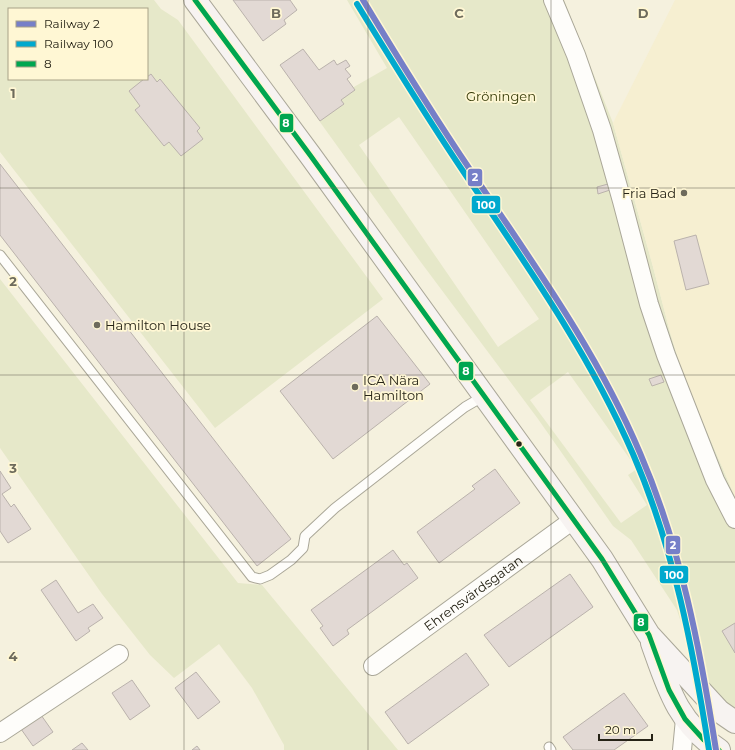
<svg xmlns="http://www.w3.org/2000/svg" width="735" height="750" viewBox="0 0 735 750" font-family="Montserrat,sans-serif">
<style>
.green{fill:#e6e8c9;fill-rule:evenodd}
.sand{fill:#f6efd1}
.building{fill:#e2d9d4;stroke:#bab2ac}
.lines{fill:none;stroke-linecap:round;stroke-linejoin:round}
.lane-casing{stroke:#aaa798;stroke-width:11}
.street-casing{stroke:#aaa798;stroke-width:20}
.secondary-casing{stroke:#aaa798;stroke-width:24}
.lane{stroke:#fefdfa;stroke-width:9}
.street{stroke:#fefdfa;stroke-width:18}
.secondary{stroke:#f7f3f1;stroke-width:22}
.bus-1-casing{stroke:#fff7d4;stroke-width:8}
.bus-1{stroke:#00a650;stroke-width:5}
.rail-1-casing{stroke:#fff7d4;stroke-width:9}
.rail-2-casing{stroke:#fff7d4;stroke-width:9}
.rail-1{stroke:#767fc8;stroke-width:6}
.rail-2{stroke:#00a9ce;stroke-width:6}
.grid{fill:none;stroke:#6e6b5c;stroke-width:1;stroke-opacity:0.55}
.poi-dot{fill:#6e6b5c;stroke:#fff7d4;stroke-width:1.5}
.bus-dot{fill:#262316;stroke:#fff7d4;stroke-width:1.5}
.labels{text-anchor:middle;stroke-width:3.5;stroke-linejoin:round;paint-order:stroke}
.park-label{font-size:13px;fill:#363b08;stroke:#fff7d4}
.poi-label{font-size:13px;fill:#262316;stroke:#fff7d4;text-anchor:start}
.street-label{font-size:13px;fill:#262316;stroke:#fff7d4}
.grid-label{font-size:13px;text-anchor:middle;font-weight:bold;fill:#6e6b5c;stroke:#fff7d4;stroke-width:3.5;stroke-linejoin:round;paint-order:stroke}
.line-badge{stroke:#fff7d4;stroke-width:1.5}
.badge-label{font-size:11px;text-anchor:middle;font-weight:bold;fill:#fff}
</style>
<rect width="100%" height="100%" fill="#f5f1de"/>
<path class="green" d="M0,0h154l7,9 17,11 205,279 -168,129 -215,-276zM9,9h138v70h-138z
M347,0h217l49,123 39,140 18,69 14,46 51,119v219l-19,-17 -24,-42 -15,-47 -46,-70 -18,-14 -75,-107 -118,-158 -108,-150 75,-43zM399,117l140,202 -41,28 -139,-202zM568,372l69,97 -9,6 19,30 -26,18 -91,-123z
M0,279l238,304 24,2 136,165h-114v-5l-32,-57 -33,-44 -45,34 -24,-23 -48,-61 -102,-146z"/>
<path class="sand" d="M675,0h60v497l-51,-119 -14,-46 -18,-69 -39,-140z"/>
<path class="building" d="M233,0h57l7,10 -13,10 2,4 -23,17z
M303,49l16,21 15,-10 3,5 9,-5 4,6 -5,3 6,7 -4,3 8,11 -14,10 3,4 -24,17 -40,-56z
M151,74l6,8 3,-3 40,49 -3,3 6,8 -22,17 -12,-14 -5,4 -29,-36 5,-4 -11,-15 15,-12h3v-2z
M0,164l291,375 -34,27 -257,-331z
M608,184l2,6 -12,4 -1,-7z
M696,235l13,49 -23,6 -12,-49z
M377,316l53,68 -97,75 -53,-68z
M661,375l3,7 -12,4 -3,-7z
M495,469l25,34 -81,60 -22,-31 58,-43 -3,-3z
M0,471l11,17 -9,6 9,13 3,-3 17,25 -23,14 -8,-12z
M393,550l11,15 3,-2 11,15 -71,52 2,4 -16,12 -13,-18 3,-2 -12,-16z
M570,574l23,33 -84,60 -25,-32z
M56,580l22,33 15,-9 10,14 -15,10 2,3 -14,10 -35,-51z
M735,623v30l-13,-22z
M466,653l23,32 -81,59 -23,-32z
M196,672l24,30 -22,17 -23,-31z
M132,680l18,26 -20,14 -18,-27z
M624,693l24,33 -34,24h-41l-10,-13z
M41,715l12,17 -20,14 -12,-17z
M82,743l6,7h-16z
M197,746l3,4h-8z"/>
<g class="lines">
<g class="lane-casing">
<path id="lane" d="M0,255l252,322 8,2 10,-4 21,-15 12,-12 2,-12 30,-28 130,-101 19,-11
M549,747l2,3"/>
</g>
<g class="street-casing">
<g id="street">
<path d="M553,0l23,55 26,75 20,71 27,103 17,51 49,125 20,39"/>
<path id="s1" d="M373,666l200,-146"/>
<path d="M0,733l119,-79"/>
<path d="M682,750l3,-31"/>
</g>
</g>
<g class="secondary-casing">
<path id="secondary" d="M195,0l115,155 292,404 47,76 70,76 16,11
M652,643c16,45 25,79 67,107"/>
</g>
<use href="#lane" class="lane"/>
<use href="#street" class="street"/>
<use href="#secondary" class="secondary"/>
<g class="bus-1-casing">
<path id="bus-1" d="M195,0l115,155 292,404 47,76 20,55 16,29 19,21 15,10"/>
</g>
<use href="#bus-1" class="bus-1"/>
<g class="rail-1-casing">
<path id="rail-1" d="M363,0c35,58 70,115 108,171 61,91 126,180 169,282 41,95 60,195 76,297"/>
</g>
<g class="rail-2-casing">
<path id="rail-2" d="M357,4c35,57 70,114 108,170 61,90 124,179 168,280 41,94 60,195 76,296"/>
</g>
<use href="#rail-1" class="rail-1"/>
<use href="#rail-2" class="rail-2"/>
</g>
<path class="grid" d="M184,0v750M368,0v750M551,0v750M0,188h735M0,375h735M0,562h735"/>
<g class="poi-dot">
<circle cx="684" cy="193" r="4"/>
<circle cx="97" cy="325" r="4"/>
<circle cx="355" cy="387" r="4"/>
</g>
<circle class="bus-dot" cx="519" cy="444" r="3.5"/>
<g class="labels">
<g class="park-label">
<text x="501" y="101">Gröningen</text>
</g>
<g class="poi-label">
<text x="676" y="198" text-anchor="end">Fria Bad</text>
<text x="105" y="330">Hamilton House</text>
<text x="363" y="385">ICA Nära<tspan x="363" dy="15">Hamilton</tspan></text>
</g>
<g class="street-label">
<text dy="5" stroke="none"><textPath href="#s1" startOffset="124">Ehrensvärdsgatan</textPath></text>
</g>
</g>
<g class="grid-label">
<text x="276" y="18">B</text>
<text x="459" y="18">C</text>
<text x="643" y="18">D</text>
<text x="13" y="98">1</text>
<text x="13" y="286">2</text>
<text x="13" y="473">3</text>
<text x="13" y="661">4</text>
</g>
<g class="line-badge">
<rect x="279" y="113" width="15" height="20" rx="4" fill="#00a650"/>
<rect x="467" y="168" width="16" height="19" rx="4" fill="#767fc8"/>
<rect x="471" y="195" width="30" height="19" rx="4" fill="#00a9ce"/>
<rect x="458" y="361" width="16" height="20" rx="4" fill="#00a650"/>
<rect x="665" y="535" width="16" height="20" rx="4" fill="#767fc8"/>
<rect x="659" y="565" width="30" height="19" rx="4" fill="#00a9ce"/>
<rect x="633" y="613" width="16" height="19" rx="4" fill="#00a650"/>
</g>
<g class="badge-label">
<text x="286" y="127">8</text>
<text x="475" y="181">2</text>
<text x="486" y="209">100</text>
<text x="466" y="375">8</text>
<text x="673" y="549">2</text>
<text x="674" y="579">100</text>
<text x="641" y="626">8</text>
</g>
<rect x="8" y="8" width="140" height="72" fill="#fff7d4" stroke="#a8a288"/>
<rect x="16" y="21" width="20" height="6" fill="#767fc8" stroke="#a8a288"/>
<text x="44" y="28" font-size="12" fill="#262316">Railway 2</text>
<rect x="16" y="41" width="20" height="6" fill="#00a9ce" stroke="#a8a288"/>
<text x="44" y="48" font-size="12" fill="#262316">Railway 100</text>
<rect x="16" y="61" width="20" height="6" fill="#00a650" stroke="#a8a288"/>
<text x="44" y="68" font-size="12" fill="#262316">8</text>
<path d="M599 734v6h53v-6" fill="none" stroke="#262316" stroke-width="2"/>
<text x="605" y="734" font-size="12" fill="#262316" stroke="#fff7d4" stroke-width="3" paint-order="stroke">20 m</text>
</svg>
